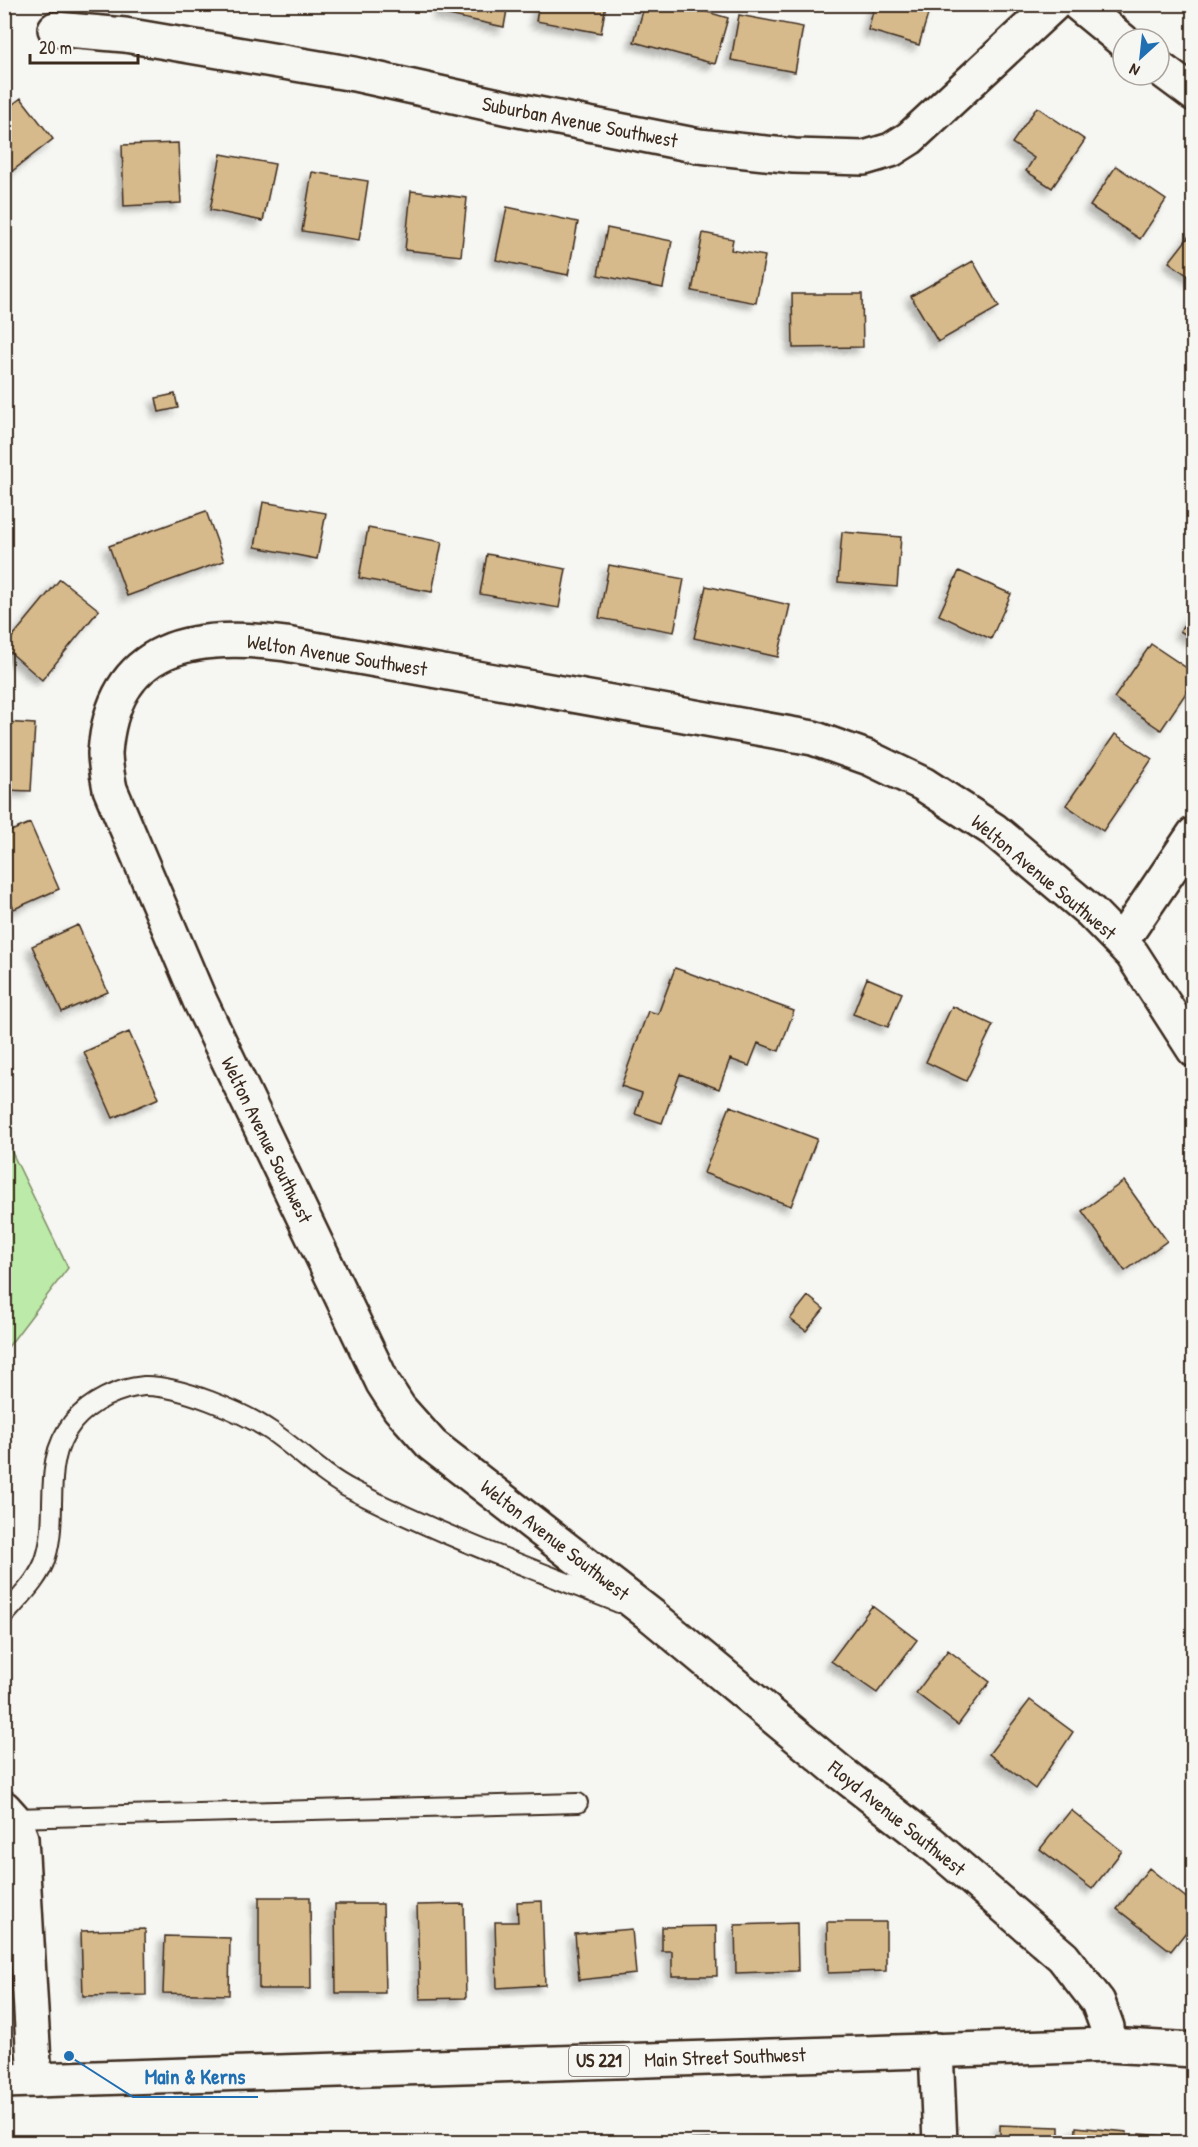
<svg xmlns="http://www.w3.org/2000/svg" width="1198" height="2147" viewBox="0 0 1198 2147" font-family="'Patrick Hand',sans-serif">
<style>
.green{fill:#bceaa8;stroke:#7c8a63;stroke-width:1.5}
.building{fill:#d6ba8b;stroke:#3b2a1e;stroke-width:1.5;filter:url(#shadow)}
.lines{fill:none;stroke-linecap:round;stroke-linejoin:round}
.lane-casing{stroke:#3b2a1e;stroke-width:22}
.street-casing{stroke:#3b2a1e;stroke-width:38}
.primary-casing{stroke:#3b2a1e;stroke-width:38}
.lane{stroke:#f6f6f2;stroke-width:18}
.street{stroke:#f6f6f2;stroke-width:33}
.primary{stroke:#f6f6f2;stroke-width:33}
.labels{text-anchor:middle;stroke-width:4.5;stroke-linejoin:round;paint-order:stroke}
.shield{fill:#f6f6f2;stroke:#73675e;stroke-width:1.5}
.shield-label{font-size:18px;font-weight:bold;fill:#3b2a1e}
.street-label{font-size:20px;fill:#3b2a1e;stroke:#f6f6f2}
.leader{fill:none;stroke:#1f6fb2;stroke-width:2}
.callout-dot{fill:#1f6fb2;stroke:#f6f6f2;stroke-width:2}
.callout-label{font-size:21px;text-anchor:middle;font-weight:bold;fill:#1f6fb2;stroke:#f6f6f2;stroke-width:4.5;stroke-linejoin:round;paint-order:stroke}
</style>
<defs>
<filter id="shadow"><feDropShadow dx="-5.5" dy="5.5" stdDeviation="3" flood-color="#0004"/></filter>
</defs>
<rect width="100%" height="100%" fill="#f6f6f2"/>
<filter id="ink" filterUnits="userSpaceOnUse"><feTurbulence type="fractalNoise" baseFrequency=".0167" numOctaves="2"/><feDisplacementMap in="SourceGraphic" scale="12" xChannelSelector="R" yChannelSelector="G"/><feConvolveMatrix kernelMatrix="1 2 1 2 8 2 1 2 1" color-interpolation-filters="sRGB"/></filter>
<g filter="url(#ink)">
<path class="green" d="M5,1138l63,130 -63,83h-1z"/>
<path class="building" d="M441,4h67l-4,23 -65,-14z
M539,4h67l-5,29 -65,-12z
M645,4h35l48,14 -13,46 -81,-22z
M875,4h56l-12,41 -51,-15z
M739,15l64,12 -8,45 -64,-12z
M21,98l32,41 -47,37 -2,-65z
M1037,107l48,33 -33,48 -26,-17 8,-13 -22,-15z
M178,143l3,60 -57,3 -2,-61z
M221,154l54,10 -12,57 -53,-11z
M1116,166l50,34 -26,39 -50,-33z
M312,172l56,9 -9,59 -57,-9z
M411,191l56,7 -6,58 -56,-6z
M507,207l71,15 -10,53 -72,-15z
M607,228l65,13 -9,47 -65,-13z
M1194,230v50l-25,-18z
M703,233l30,6 -2,11 34,6 -9,47 -64,-12z
M973,261l26,46 -61,35 -27,-46z
M792,294h70l1,53 -70,1z
M175,394l3,14 -19,4 -3,-14z
M263,502l63,11 -9,46 -62,-12z
M206,511l18,50 -97,35 -18,-50z
M368,528l74,14 -10,50 -73,-14z
M842,532l59,5 -4,50 -59,-5z
M487,554l79,15 -7,39 -79,-14z
M609,565l75,14 -10,53 -75,-14z
M959,571l52,23 -20,45 -52,-24z
M60,579l39,31 -57,70 -38,-33z
M706,586l84,19 -12,52 -84,-19z
M1194,611v29l-14,-9z
M1151,644l43,29v8l-33,49 -47,-32z
M4,722l31,2 -4,67 -27,-1z
M1115,734l37,25 -49,72 -37,-26z
M30,823l29,66 -45,20 -10,-20v-55z
M78,925l30,67 -46,20 -30,-66z
M675,968l119,43 -15,40 -21,-8 -9,23 -19,-7 -11,30 -39,-15 -18,49 -27,-9 7,-21 -21,-7 27,-75 10,3z
M867,978l35,15 -14,34 -35,-13z
M952,1006l41,19 -27,56 -40,-19z
M129,1032l30,66 -46,20 -29,-66z
M730,1106l87,33 -26,67 -87,-33z
M1124,1181l43,60 -42,30 -43,-60z
M808,1296l16,13 -18,22 -16,-12z
M872,1606l45,34 -40,53 -46,-32z
M948,1650l42,32 -32,43 -42,-32z
M1030,1700l43,32 -38,57 -46,-35z
M1071,1810l51,41 -30,38 -52,-40z
M1149,1868l45,36v18l-23,29 -54,-42z
M259,1897h51l1,92h-52z
M542,1901l3,84 -48,3 -2,-66h23l-1,-20z
M335,1904h48l2,89h-49z
M464,1904l2,94 -46,1 -3,-94z
M827,1922h59v49l-58,2z
M797,1923l1,48 -62,2 -1,-48z
M716,1926l1,50h-45v-25h-10v-24z
M145,1929l1,66 -63,1 -2,-65z
M632,1929l4,45 -57,6 -4,-46z
M165,1936l65,2 -1,57 -66,-2z
M1000,2125l59,2v15h-59z
M1076,2127l51,5 -1,10h-51z
M1139,2134l43,3v5h-44z
M804,2136v6h-47v-5z
M724,2139l1,3h-48v-2z"/>
<g class="lines">
<g class="lane-casing">
<path id="lane" d="M4,1616c15,-18 36,-37 42,-59 14,-46 -6,-94 27,-135 17,-20 45,-34 71,-36 35,-1 99,26 127,45 28,19 51,44 81,59 86,44 178,78 267,113
M13,1818l565,-15"/>
</g>
<g class="street-casing">
<path id="street" d="M1078,4l45,37
M55,29l70,6 229,39 154,34 191,38 95,10 70,2 27,-8 19,-12 144,-134
M1159,68l35,26
M1121,942l73,-108
M4,1808l9,10 8,20 14,242
M1108,2045l-1,-18 -9,-25 -35,-45 -133,-115 -90,-70 -188,-156 -220,-171 -33,-37 -16,-25 -183,-382 -90,-212c-2,-11 -5,-24 -5,-36 8,-110 90,-121 181,-109l527,94 56,20 54,26 71,46 97,82 41,42 62,96
M936,2050l4,92"/>
</g>
<g class="primary-casing">
<path id="primary" d="M4,2081l1104,-36 86,5"/>
</g>
<use href="#lane" class="lane"/>
<use href="#street" class="street"/>
<use href="#primary" class="primary"/>
</g>
</g>
<g class="labels">
<rect class="shield" x="569" y="2046" width="60" height="30" rx="4.5"/>
<g class="shield-label">
<text x="599" y="2067">US 221</text>
</g>
<g class="street-label">
<text transform="translate(580 122) rotate(11)" y="7">Suburban Avenue Southwest</text>
<text transform="translate(337 655) rotate(9)" y="7">Welton Avenue Southwest</text>
<text transform="translate(1044 877) rotate(40)" y="7">Welton Avenue Southwest</text>
<text transform="translate(267 1140) rotate(64)" y="7">Welton Avenue Southwest</text>
<text transform="translate(555 1540) rotate(38)" y="7">Welton Avenue Southwest</text>
<text transform="translate(897 1818) rotate(39)" y="7">Floyd Avenue Southwest</text>
<text transform="translate(725 2057) rotate(-2)" y="7">Main Street Southwest</text>
</g>
</g>
<path class="leader" d="M69 2056L133 2097H258"/>
<circle class="callout-dot" cx="69" cy="2056" r="6"/>
<g class="callout-label">
<text x="195" y="2084">Main &amp; Kerns</text>
</g>
<rect width="1198" height="2147" fill="none" stroke="#f6f6f2" stroke-width="24"/>
<rect x="12" y="12" width="1174" height="2123" fill="none" stroke="#3b2a1e" stroke-width="2" filter="url(#ink)"/>
<g transform="translate(1141 57) rotate(207)"><circle r="28" fill="#f6f6f2" stroke="#aba49d" stroke-width="1.5"/>
<path d="M0-4.5L10 22L0 15L-10 22Z" fill="#1f6fb2"/>
<text y="-9" font-size="16" font-weight="bold" text-anchor="middle" fill="#3b2a1e">N</text>
</g>
<path d="M30 54v9h108v-9" fill="none" stroke="#3b2a1e" stroke-width="3"/>
<text x="39" y="54" font-size="18" fill="#3b2a1e" stroke="#f6f6f2" stroke-width="4.5" paint-order="stroke">20 m</text>
</svg>
